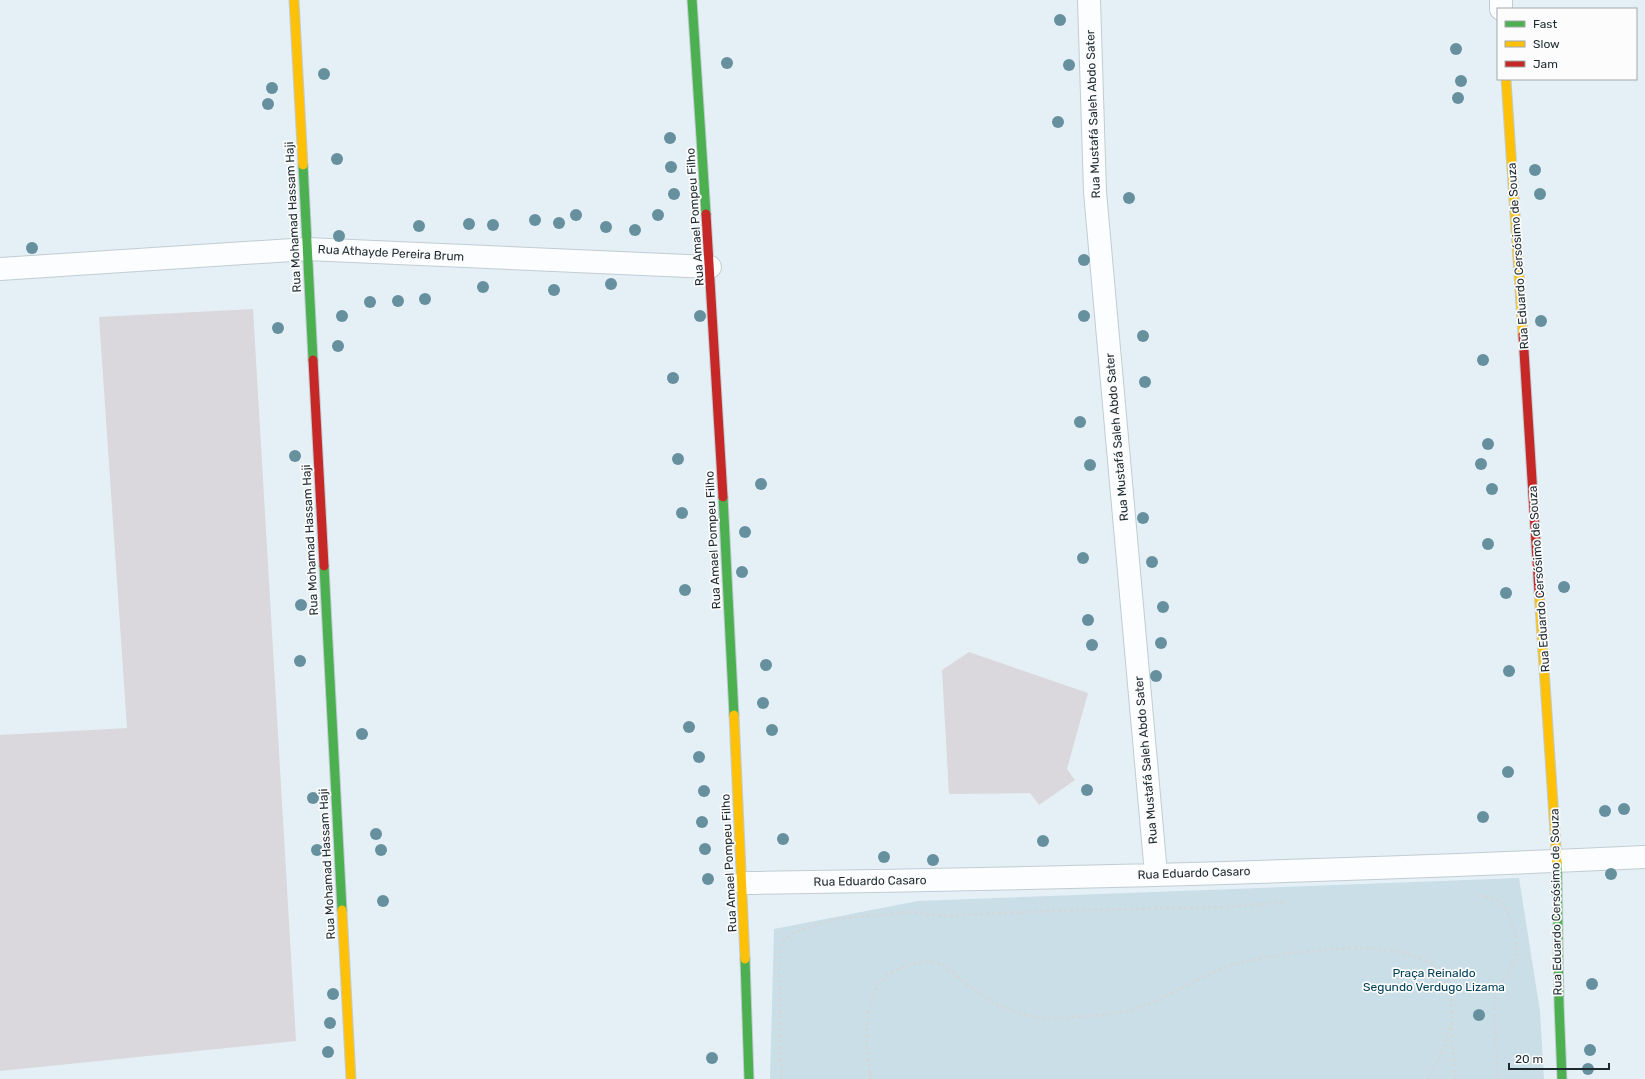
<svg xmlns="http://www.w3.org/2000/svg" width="1645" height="1079" viewBox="0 0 1645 1079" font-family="Rubik,sans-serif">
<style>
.green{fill:#cadee8}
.building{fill:#dad8dc}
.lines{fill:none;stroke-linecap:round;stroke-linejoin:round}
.street-casing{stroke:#c1cdd3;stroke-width:24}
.fast-casing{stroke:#c1cdd3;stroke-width:11}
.slow-casing{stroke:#c1cdd3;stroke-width:11}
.jam-casing{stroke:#c1cdd3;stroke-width:11}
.path{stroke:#d3d7d9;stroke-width:2.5;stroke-dasharray:3 3;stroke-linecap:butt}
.street{stroke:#fbfdfe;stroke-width:22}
.fast{stroke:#4caf50;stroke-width:9}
.slow{stroke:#ffc107;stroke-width:9}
.jam{stroke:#c62828;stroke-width:9}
.tree{fill:#67909f}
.labels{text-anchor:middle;stroke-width:3.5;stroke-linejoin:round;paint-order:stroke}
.street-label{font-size:12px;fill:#1c292f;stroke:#fcfcfc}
.park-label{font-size:12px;fill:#004158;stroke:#fcfcfc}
</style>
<rect width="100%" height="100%" fill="#e5f0f6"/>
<path class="green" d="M1519,878l21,133 4,68h-774l4,-150 144,-28z"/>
<path class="building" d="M253,309l43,732 -296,30v-336l127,-7 -28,-411z
M969,652l119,41 -21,76 8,11 -36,25 -9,-12 -81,1 -7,-124z"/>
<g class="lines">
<g class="street-casing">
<path id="street" d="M1089,0l6,192 61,682
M1501,0v9
M0,269l307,-20 403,18
M743,883c301,-4 602,-12 902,-26"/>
</g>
<g class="fast-casing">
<path id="fast" d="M692,0l14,214
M303,165l10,195
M723,497l11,218
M324,566l18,344
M1557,863l2,141 3,75
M745,959l4,120"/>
</g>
<g class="slow-casing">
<path id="slow" d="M294,0l9,165
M1506,79l17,256
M1539,592l18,271
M734,715l11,244
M342,910l9,169"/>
</g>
<g class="jam-casing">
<path id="jam" d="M706,214l17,283
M1523,335l16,257
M313,360l11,206"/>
</g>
<path class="path" d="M1479,895l20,5 9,13 8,22v22l-8,17 -12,17 -2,20 4,68
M870,1074l3,5
M781,1079l-2,-124 2,-12 11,-10 42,-14 78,-7 28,4 110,-5 175,-4 60,-5
M870,1079c-3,-33 -12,-89 24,-108 11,-5 27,-11 39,-9 14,2 29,19 40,27 13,10 27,18 43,23 22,8 49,6 72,4 21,-1 44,-5 63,-13 27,-12 53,-29 81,-38 47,-13 143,-26 188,-7 3,2 8,3 11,5 4,4 9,11 13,16 9,15 7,31 8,47 0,18 2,35 3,53
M1428,1079l16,-31 6,-22"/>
<use href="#street" class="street"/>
<use href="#fast" class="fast"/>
<use href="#slow" class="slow"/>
<use href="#jam" class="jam"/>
</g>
<g class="tree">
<circle cx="1060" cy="20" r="6"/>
<circle cx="1456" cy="49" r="6"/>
<circle cx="727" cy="63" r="6"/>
<circle cx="1069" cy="65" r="6"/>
<circle cx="324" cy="74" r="6"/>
<circle cx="1461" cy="81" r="6"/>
<circle cx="272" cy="88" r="6"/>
<circle cx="1458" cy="98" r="6"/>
<circle cx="268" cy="104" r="6"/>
<circle cx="1058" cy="122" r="6"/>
<circle cx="670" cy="138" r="6"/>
<circle cx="337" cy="159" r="6"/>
<circle cx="671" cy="167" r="6"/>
<circle cx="1535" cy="170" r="6"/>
<circle cx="674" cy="194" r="6"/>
<circle cx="1540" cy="194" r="6"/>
<circle cx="1129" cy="198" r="6"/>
<circle cx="576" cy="215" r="6"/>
<circle cx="658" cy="215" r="6"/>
<circle cx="535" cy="220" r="6"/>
<circle cx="559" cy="223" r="6"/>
<circle cx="469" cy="224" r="6"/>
<circle cx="493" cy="225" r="6"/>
<circle cx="419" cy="226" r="6"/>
<circle cx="606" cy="227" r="6"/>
<circle cx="635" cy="230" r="6"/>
<circle cx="339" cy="236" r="6"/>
<circle cx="32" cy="248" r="6"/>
<circle cx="1084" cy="260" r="6"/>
<circle cx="611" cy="284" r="6"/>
<circle cx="483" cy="287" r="6"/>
<circle cx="554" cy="290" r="6"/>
<circle cx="425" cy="299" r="6"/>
<circle cx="398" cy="301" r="6"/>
<circle cx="370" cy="302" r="6"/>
<circle cx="342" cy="316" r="6"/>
<circle cx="700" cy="316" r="6"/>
<circle cx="1084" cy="316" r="6"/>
<circle cx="1541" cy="321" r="6"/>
<circle cx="278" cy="328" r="6"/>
<circle cx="1143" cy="336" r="6"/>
<circle cx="338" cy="346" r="6"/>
<circle cx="1483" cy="360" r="6"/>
<circle cx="673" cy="378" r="6"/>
<circle cx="1145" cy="382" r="6"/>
<circle cx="1080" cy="422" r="6"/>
<circle cx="1488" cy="444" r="6"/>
<circle cx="295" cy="456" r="6"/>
<circle cx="678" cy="459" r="6"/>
<circle cx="1481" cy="464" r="6"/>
<circle cx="1090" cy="465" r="6"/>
<circle cx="761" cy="484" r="6"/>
<circle cx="1492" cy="489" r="6"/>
<circle cx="682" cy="513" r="6"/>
<circle cx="1143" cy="518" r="6"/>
<circle cx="745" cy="532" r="6"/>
<circle cx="1488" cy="544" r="6"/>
<circle cx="1083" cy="558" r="6"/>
<circle cx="1152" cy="562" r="6"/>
<circle cx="742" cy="572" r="6"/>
<circle cx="1564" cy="587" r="6"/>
<circle cx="685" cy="590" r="6"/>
<circle cx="1506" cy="593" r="6"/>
<circle cx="301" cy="605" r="6"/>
<circle cx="1163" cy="607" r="6"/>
<circle cx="1088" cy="620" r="6"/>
<circle cx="1161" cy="643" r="6"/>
<circle cx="1092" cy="645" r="6"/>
<circle cx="300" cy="661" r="6"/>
<circle cx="766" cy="665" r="6"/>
<circle cx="1509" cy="671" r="6"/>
<circle cx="1156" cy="676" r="6"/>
<circle cx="763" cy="703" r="6"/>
<circle cx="689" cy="727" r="6"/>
<circle cx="772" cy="730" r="6"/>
<circle cx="362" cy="734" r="6"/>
<circle cx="699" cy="757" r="6"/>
<circle cx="1508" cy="772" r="6"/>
<circle cx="1087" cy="790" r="6"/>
<circle cx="704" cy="791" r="6"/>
<circle cx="313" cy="798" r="6"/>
<circle cx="1624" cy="809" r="6"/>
<circle cx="1605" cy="811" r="6"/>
<circle cx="1483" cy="817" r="6"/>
<circle cx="702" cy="822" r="6"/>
<circle cx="376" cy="834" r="6"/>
<circle cx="783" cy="839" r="6"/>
<circle cx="1043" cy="841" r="6"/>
<circle cx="705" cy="849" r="6"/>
<circle cx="317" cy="850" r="6"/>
<circle cx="381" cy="850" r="6"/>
<circle cx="884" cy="857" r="6"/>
<circle cx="933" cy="860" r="6"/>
<circle cx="1611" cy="874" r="6"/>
<circle cx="708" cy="879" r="6"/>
<circle cx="383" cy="901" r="6"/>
<circle cx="1592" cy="984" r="6"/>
<circle cx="333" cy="994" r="6"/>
<circle cx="1479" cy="1015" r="6"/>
<circle cx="330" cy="1023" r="6"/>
<circle cx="1590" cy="1050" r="6"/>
<circle cx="328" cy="1052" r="6"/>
<circle cx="712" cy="1058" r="6"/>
<circle cx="1588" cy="1069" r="6"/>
</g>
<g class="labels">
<g class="street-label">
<text transform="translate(1093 114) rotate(-92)" y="4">Rua Mustafá Saleh Abdo Sater</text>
<text transform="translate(293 217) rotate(-93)" y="4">Rua Mohamad Hassam Haji</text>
<text transform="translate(695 217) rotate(-94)" y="4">Rua Amael Pompeu Filho</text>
<text transform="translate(391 253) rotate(3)" y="4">Rua Athayde Pereira Brum</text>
<text transform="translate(1518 256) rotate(-94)" y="4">Rua Eduardo Cersósimo de Souza</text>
<text transform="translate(1117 437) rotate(-95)" y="4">Rua Mustafá Saleh Abdo Sater</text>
<text transform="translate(310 540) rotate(-93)" y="4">Rua Mohamad Hassam Haji</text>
<text transform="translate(713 540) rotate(-93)" y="4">Rua Amael Pompeu Filho</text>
<text transform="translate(1539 579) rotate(-94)" y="4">Rua Eduardo Cersósimo de Souza</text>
<text transform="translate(1146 760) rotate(-95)" y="4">Rua Mustafá Saleh Abdo Sater</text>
<text transform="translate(729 863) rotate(-93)" y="4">Rua Amael Pompeu Filho</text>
<text transform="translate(327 864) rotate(-93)" y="4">Rua Mohamad Hassam Haji</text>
<text transform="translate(1194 873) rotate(-2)" y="4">Rua Eduardo Casaro</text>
<text transform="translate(870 881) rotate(-1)" y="4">Rua Eduardo Casaro</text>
<text transform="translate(1556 902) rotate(-91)" y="4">Rua Eduardo Cersósimo de Souza</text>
</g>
<g class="park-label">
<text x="1434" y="977">Praça Reinaldo<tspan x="1434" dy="14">Segundo Verdugo Lizama</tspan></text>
</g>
</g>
<rect x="1497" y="8" width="140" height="72" fill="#fcfcfc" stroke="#a2a8aa"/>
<rect x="1505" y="21" width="20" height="6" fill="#4caf50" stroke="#a2a8aa"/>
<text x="1533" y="28" font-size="12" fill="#1c292f">Fast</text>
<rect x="1505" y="41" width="20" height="6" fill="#ffc107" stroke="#a2a8aa"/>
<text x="1533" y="48" font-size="12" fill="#1c292f">Slow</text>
<rect x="1505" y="61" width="20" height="6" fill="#c62828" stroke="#a2a8aa"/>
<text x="1533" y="68" font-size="12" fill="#1c292f">Jam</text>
<path d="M1509 1063v6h100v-6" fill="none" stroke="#1c292f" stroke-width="2"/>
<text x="1515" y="1063" font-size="12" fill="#1c292f" stroke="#fcfcfc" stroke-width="3" paint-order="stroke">20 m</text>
</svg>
